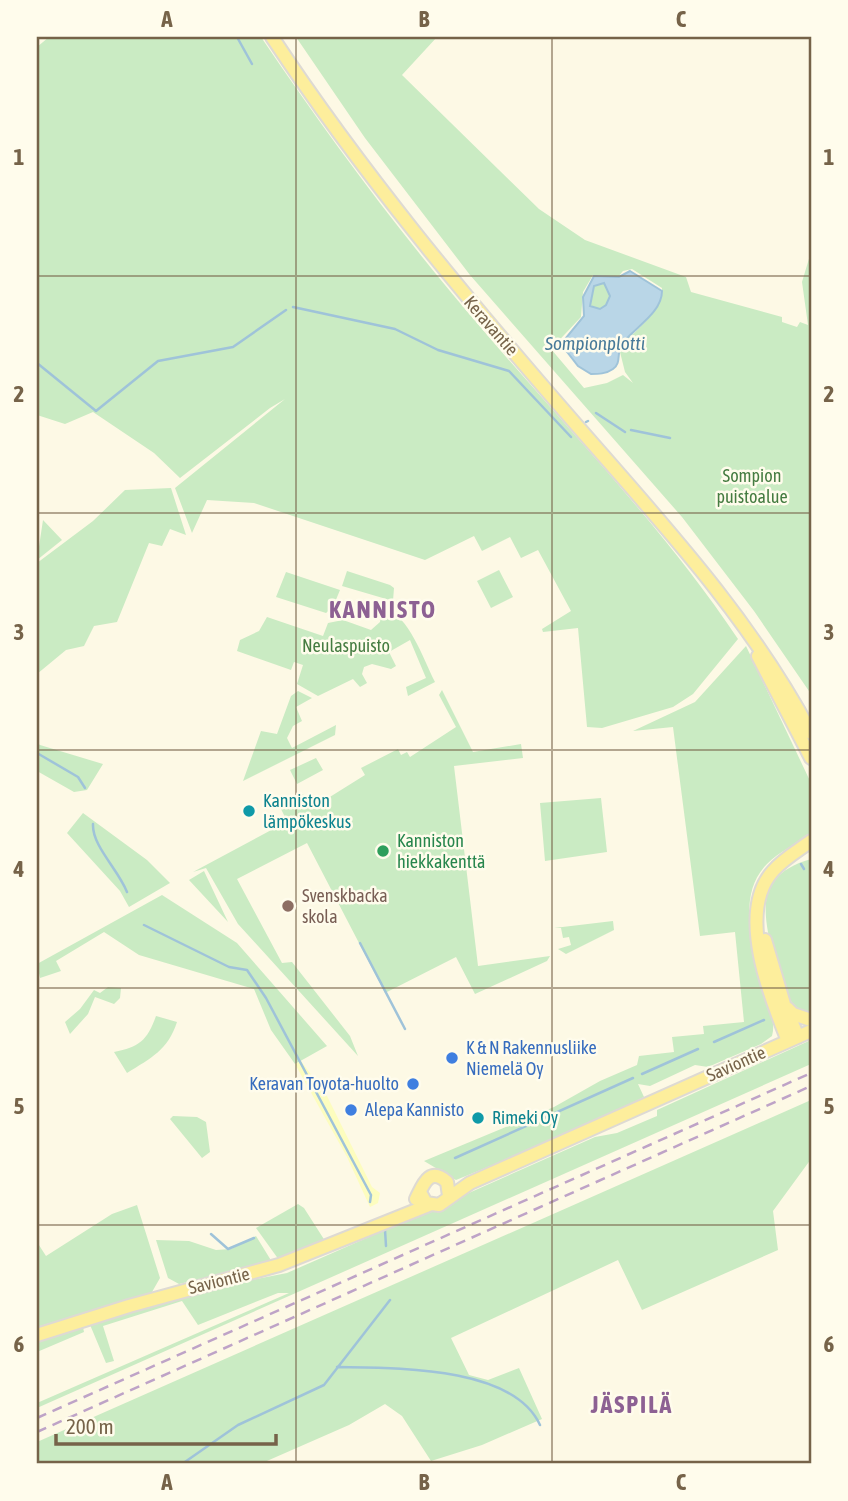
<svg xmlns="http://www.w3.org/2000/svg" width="848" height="1501" viewBox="0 0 848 1501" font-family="'Asap Condensed',sans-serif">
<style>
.green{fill:#caebc3;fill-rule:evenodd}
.sand{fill:#fdfdbf}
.water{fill:#b9d6e7;stroke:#9fc3d9;stroke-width:2;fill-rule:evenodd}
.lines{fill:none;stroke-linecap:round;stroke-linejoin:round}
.stream{stroke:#9fc3d9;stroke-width:2.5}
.major-casing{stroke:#dedad3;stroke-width:16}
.major{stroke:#fdee9c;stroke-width:12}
.rail{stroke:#bea3c7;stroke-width:2.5;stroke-dasharray:10 7;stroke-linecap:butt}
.grid{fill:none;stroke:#766349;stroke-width:2;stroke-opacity:0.55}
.culture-dot{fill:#0f9aa8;stroke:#fffcec;stroke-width:2.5}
.leisure-dot{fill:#2e9e5b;stroke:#fffcec;stroke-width:2.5}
.education-dot{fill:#8d6e63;stroke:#fffcec;stroke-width:2.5}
.shop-dot{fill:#3f7fe0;stroke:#fffcec;stroke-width:2.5}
.labels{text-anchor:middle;stroke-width:5;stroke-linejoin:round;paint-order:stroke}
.street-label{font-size:18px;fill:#766349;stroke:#fffcec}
.park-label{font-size:18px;fill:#457c41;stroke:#fffcec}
.culture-label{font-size:18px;fill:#0d838f;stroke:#fffcec;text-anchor:start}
.leisure-label{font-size:18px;fill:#27864d;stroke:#fffcec;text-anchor:start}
.education-label{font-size:18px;fill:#785e54;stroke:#fffcec;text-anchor:start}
.shop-label{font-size:18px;fill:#366cbe;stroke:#fffcec;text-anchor:start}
.water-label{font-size:19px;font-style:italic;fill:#487a99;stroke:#fffcec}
.district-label{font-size:24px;font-weight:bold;letter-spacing:2px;fill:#8d6193;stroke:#fffcec}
.neatline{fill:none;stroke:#766349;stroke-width:2.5}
.grid-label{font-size:23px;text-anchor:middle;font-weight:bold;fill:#766349}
</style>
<rect width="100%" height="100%" fill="#fdf9e5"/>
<path class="green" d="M49,37h212c68,101 141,199 221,292 87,102 181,198 256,310l-45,55 -20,13 -71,21 -15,-1 -9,-99 -35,4 -1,-3 29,-18 -33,-61 -17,8 -11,-21 -28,14 -8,-15 -49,24 -171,-57 -47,-3 -15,33 -17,-45 110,-89 -15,9 -90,70 -26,-25 -61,-41 -28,12 -28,-9v-368z
M296,37h141l-35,38 137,134 46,31 101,37 5,15 91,25v5l15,5 3,-5 8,3 -6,-43 9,-30v442l-57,-83 -72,-94 -212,-242 -105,-137zM632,269l30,19c1,24 -28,43 -43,60l6,24 8,11 -10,-8 -16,8 -23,5 -33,-39 30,-32 2,-25 10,-17 25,2 5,-6z
M605,283l5,13 -4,9 -6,4 -11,-4 5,-19z
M171,488l15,47 -16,-6 -8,17 -13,-3 -32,79 -23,4 -10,20 -18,4 -29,24v-111l56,-42 32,-31z
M43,520l19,20 -25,20z
M499,570l14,27 -22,11 -14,-27z
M347,571l43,14 4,3 -1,13 -51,-15z
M286,572l54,18 -7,17 -7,6 -50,-16z
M383,605c28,15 38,49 52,77l-27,14 -2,-9 20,-9 -16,-38 -21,12 7,14 -5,3 -19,-5 -8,3 -2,7 5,9 -7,4 -7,-8 -35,17 -21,-12 6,-19 -9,-3 -3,8 -54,-19 3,-11 19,-9 8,-14 56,19 5,-13 15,-3 28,10 9,-8z
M746,646l65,137v50c-13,11 -32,18 -44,31 -33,33 -12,90 -1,129 3,14 10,29 6,43l-11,8 -53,23 -13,-2 -45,21 -12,-2 6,13 -60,31 -128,52 -32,-19 130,-54 46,-26 37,-16 2,-9 35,-4 -2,-15 32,-3 -1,-8 41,-4 -9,-90 -35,4 -27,-209 -40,4 62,-29z
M442,690l31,62 48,-8 2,14 -69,8 24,200 72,-10 -3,5 -72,33 -19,-37 -71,36 -78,-150 -70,36 45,84 10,-1 58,74 8,20 -120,-132 -32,-56 -13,4 82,-44 10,-11 -6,-12 24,-11 5,9 6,-3 3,5 48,-30 -4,-7 37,-19 3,6 6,-3 3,5 46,-30 -17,-32z
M298,691l14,7 -16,9 6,14 -9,5 -6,12 5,10 44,-23 -1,10 -92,46 18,-50 16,3 14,-38z
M37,743l3,2 63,19 -16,26 -13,2 -37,-21z
M316,758l7,12 -26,14 -7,-14z
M601,798l6,54 -62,9 -5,-58z
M83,813l64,47 23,23 -41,24 -9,-16 -53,-58z
M811,859v154l-8,1c-18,-14 -23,-35 -29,-56 -12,-47 -19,-83 37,-99z
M204,871l24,51 -39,-42z
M162,895l75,48 90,103 -32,18 -24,-34 -17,-41 -115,-34 -35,-23 -48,29 5,10 -21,7 -3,-14z
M613,921l1,9 -48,24 -8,-5 13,-4 -2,-8 -6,1 -2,-10h-7z
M108,987l13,1 -1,10 -6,6 -19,-7 -7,17 -18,20 -5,-12 15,-13 14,-19 6,3z
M156,1016l21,6c-9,28 -26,36 -50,51l-13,-21c25,-5 33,-11 42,-36z
M811,1040v24l-774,344v-5l252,-110h-11l-80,32 -16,-24 -79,25 11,35 -8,2 -18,-43 93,-26 106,-21 141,-62 14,-1 11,-10 142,-63 22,-4 40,-17v-6z
M811,1100v59l-38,52 5,39 -136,60 -24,-50 -167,78 18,37 19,5 31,-12 23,51 -60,26 -51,16 -29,-45 -17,-12 -36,21 -89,39h-223v-22z
M173,1116l24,1 9,5 4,30 -8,6 -32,-39z
M298,1204l6,4 23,36 -48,16 -23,-32z
M137,1205l23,73 -8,14 -115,35 2,-47 -2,-38 9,14 66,-42z
M256,1236l16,26 -93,22 -11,-6 -12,-38 33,1 27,9 15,-1z
M82,1322l2,10 -47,20v-15z"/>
<path class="sand" d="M301,1061l26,35 45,91 8,6 -2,10 -8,4 -23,-50 -52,-93z"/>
<path class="water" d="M630,271l32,20c0,22 -28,37 -40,53 -6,8 0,19 -9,25 -7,5 -15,5 -22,5l-13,-8 -17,-22 23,-28 -1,-19 11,-21 25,1zM604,283l6,13 -4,9 -6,4 -10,-3 4,-20z"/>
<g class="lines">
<path class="stream" d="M237,37l15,27
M293,307l102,22 43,21 71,21 62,66
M37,363l59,48 62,-50 75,-14 53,-37
M596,413l29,19
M586,422l2,-1
M631,430l39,8
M37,753l41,24 7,11
M93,824c-1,22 25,45 34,68
M801,864l3,5
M144,925l85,42 18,3 19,28 105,197 -1,7
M360,943l45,86
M714,1042l50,-22
M642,1074l56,-25
M455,1158l178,-80
M385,1230l1,16
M211,1234l17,15 26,-11
M337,1367c55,1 176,-2 203,58
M182,1464l56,-39 86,-40 66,-85"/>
<g class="major-casing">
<path id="major" d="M272,37c90,136 194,261 301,384 86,99 176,195 238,312
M758,656l53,102
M765,940l19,64 14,33
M787,1008l6,6 18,6
M788,1041c-18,-44 -52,-129 -15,-170 10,-12 26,-21 38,-30
M420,1192l6,11 13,2 31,-22 341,-152
M416,1199c7,-14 13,-33 31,-17l2,14
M37,1335l92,-29 150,-41 150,-60"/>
</g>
<use href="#major" class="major"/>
<path class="rail" d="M37,1418l774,-345
M37,1432l774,-346"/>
</g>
<path class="grid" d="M296,37v1427M552,37v1427M37,276h774M37,513h774M37,750h774M37,988h774M37,1225h774"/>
<g class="culture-dot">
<circle cx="249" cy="811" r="7"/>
<circle cx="478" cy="1118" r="7"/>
</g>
<circle class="leisure-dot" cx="383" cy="851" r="7"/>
<circle class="education-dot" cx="288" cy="906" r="7"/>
<g class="shop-dot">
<circle cx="452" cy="1058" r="7"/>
<circle cx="413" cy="1084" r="7"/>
<circle cx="351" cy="1110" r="7"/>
</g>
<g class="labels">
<g class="street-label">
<text transform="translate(491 326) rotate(49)" y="6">Keravantie</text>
<text transform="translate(736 1064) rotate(-24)" y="6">Saviontie</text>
<text transform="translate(219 1281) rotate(-14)" y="6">Saviontie</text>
</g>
<g class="park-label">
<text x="752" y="482">Sompion<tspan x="752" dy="21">puistoalue</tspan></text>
<text x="346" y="652">Neulaspuisto</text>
</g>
<g class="culture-label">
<text x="263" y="807">Kanniston<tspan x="263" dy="21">lämpökeskus</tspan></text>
<text x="492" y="1124">Rimeki Oy</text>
</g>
<g class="leisure-label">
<text x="397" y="847">Kanniston<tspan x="397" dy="21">hiekkakenttä</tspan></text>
</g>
<g class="education-label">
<text x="302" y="902">Svenskbacka<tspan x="302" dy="21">skola</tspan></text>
</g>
<g class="shop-label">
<text x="466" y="1054">K &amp; N Rakennusliike<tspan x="466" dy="21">Niemelä Oy</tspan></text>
<text x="399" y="1090" text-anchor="end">Keravan Toyota-huolto</text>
<text x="365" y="1116">Alepa Kannisto</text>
</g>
<g class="water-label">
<text x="595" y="350">Sompionplotti</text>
</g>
<g class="district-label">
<text x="383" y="618">KANNISTO</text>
<text x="632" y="1413">JÄSPILÄ</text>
</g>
</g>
<rect width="848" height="1501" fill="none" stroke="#fffcec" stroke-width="77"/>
<path d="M56 1434v10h220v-10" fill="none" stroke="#766349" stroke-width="3.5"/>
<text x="66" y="1434" font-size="21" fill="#766349" stroke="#fffcec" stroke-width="5" paint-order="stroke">200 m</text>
<rect x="38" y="38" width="772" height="1424" class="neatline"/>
<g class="grid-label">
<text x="167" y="27">A</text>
<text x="424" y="27">B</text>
<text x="681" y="27">C</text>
<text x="19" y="165">1</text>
<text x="829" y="165">1</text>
<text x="19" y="402">2</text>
<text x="829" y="402">2</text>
<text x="19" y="640">3</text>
<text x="829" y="640">3</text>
<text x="19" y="877">4</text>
<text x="829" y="877">4</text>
<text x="19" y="1114">5</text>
<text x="829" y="1114">5</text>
<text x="19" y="1352">6</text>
<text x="829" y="1352">6</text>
<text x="167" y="1490">A</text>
<text x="424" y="1490">B</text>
<text x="681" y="1490">C</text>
</g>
</svg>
